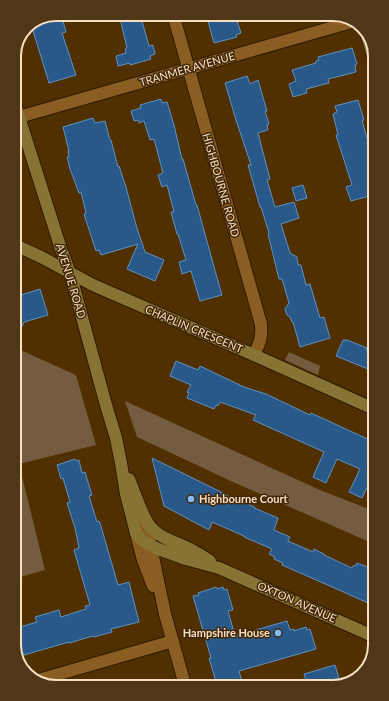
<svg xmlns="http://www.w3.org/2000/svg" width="389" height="701" viewBox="0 0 389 701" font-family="Lato,sans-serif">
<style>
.green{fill:#755c41}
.building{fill:#295988;stroke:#5f91c3}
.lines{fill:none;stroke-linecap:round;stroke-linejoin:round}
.street-casing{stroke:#301a00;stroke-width:14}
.secondary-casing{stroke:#301a00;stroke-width:14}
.street{stroke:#8a5d23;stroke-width:12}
.secondary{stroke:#877333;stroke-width:12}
.poi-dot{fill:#81bdfa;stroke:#402809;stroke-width:1.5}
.labels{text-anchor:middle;stroke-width:3;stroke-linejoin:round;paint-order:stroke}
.street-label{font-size:11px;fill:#f8dec2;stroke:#402809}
.poi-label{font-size:11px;font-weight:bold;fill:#f8dec2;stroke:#402809;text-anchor:start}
.rim{fill:none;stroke:#f8dec2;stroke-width:2}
</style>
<rect width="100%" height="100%" fill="#503000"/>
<path class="green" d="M16,348l60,27 20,70 -77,19 26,106 -28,8z
M289,352l31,14 -2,9 -33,-15z
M125,401l195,89 54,21v33l-141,-62 -96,-45z"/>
<path class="building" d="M59,14h2l5,18 -4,1 14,42 -27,8 -18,-59 18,-7z
M119,14h21l9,32 4,-1 2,9 -5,2 1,3 -21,6v-2l-12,3 -2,-10 10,-3 -1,-4 2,-1z
M206,14h21l2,6h3v2l5,-1 4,12 -5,2 1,2 -23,6z
M352,48l5,16 -2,1 1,7 -28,7 1,4 -23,6 1,4 -14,4 -4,-13 7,-3 -4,-11 24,-7v-2l3,-1 -1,-3z
M247,76l3,8 8,-4 9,31h-2l4,13 -2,1 1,5 -10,3 12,46 -3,1 8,27 19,-5 5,16 -18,6 9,29 7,4 1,8h3l5,20 4,-1 10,34 4,-1 6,21 -30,9 -7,-25h-1l-2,-5 -3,-2 -2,-6 4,-6 -7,-24h-3l-11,-45 1,-1 -8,-26h-1l-12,-42h3l-15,-45 -11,-37z
M161,99l1,4 5,-1 7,23 8,34h1l13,46h1l19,69 6,21 -22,6 -9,-30 -9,3 -3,-12 7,-2 -8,-26h-1l-6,-22h3l-7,-27 -5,2 -4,-12 5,-2 -9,-34 -4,1 -6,-19 -5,2 -1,-3 -4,1 -3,-10 10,-3 -1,-3z
M358,100l6,20 -2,1 8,27h-2l4,14 1,33 -22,6 -5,-14 6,-2 -16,-50h2l-5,-21 4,-2 -2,-6z
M93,118l2,5 10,-2 5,19h1l7,27 1,-1 7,21 10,38 9,27 19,8 -9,21 -28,-12 11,-25 -37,11 -2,-5 -3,1 -12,-37 2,-1 -5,-21 -2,1 -9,-24 -3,-12h2l-1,-6h1l-6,-24z
M303,185l4,13 -11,3 -4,-13z
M40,289l8,26 -24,7 -8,18 -1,-43z
M343,340h4l20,8 -1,2 7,3v18l-37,-15z
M176,361l22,9 2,-4 44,21 22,7 44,21 1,-2 63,29v31l-12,25 -13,-6 11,-23 -23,-10 -11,24 -13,-6 11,-25 -71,-32 3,-5 -36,-13 -2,4 -2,-1 -2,4 -27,-11 2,-5 -2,-1 4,-7 -21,-9z
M152,458l71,35v1l32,13 -1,1 24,10 -4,12 16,7 -2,4 25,11 1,-3 10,5v1l28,13 2,-3 2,1 1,-3 18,7v34l-7,-2v1l-29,-13 -57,-25 1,-2 -9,-4 1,-2 -6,-3 3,-5 -28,-12v-1l-32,-14 -3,8 -45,-24z
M75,459l1,2 3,-1 3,13 3,-1 7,23 -3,1 8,26 2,-1 1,2 18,62 11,-3 10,40 -28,7 1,3 -18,5 -1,-1 -24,7v-1l-45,13v-2l-7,2v-27l20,-6 -2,-5 24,-7 2,7 25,-8 -1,-3 5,-1 -16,-55 5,-2 -4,-20 -8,-25 3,-1 -7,-24 -2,1 -4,-14z
M216,587l1,2 6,-2 1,3 3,-1 6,21 -5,1 7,25 52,-15 3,9 4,-1v2l12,-4 1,3 3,-1 6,20 -77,22 4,14h-26l-8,-27h2l-18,-62 6,-1 -1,-2z
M335,665l5,17 -6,2h-27l-3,-10z"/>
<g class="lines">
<g class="street-casing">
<path id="street" d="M173,14l88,310c1,15 -1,18 -7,31
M19,117l336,-96
M143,517l5,16 17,81 20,71
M136,533l7,27 10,26
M35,681l138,-40"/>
</g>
<g class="secondary-casing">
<path id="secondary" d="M366,32l6,21
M14,101l47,148 9,24 36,132 10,33 5,25 5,31 10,39 7,8 15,8 28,10 33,9 156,69
M15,245l26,12 52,28 161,70 120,54
M129,479c6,14 12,34 20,46 10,14 28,17 43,25 6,3 12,7 18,11"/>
</g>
<use href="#street" class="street"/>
<use href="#secondary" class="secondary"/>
</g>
<g class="poi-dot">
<circle cx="191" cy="499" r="4"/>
<circle cx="278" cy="633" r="4"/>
</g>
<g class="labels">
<g class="street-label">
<text transform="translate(187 69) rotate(-16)" y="4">TRANMER AVENUE</text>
<text transform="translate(221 185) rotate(74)" y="4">HIGHBOURNE ROAD</text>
<text transform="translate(71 281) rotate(73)" y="4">AVENUE ROAD</text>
<text transform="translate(194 329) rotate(23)" y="4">CHAPLIN CRESCENT</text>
<text transform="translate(297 602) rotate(24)" y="4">OXTON AVENUE</text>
</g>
<g class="poi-label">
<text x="199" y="503">Highbourne Court</text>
<text x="270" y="637" text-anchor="end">Hampshire House</text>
</g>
</g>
<path d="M0 0H389V701H0ZM56 21H333A35 35 0 0 1 368 56V645A35 35 0 0 1 333 680H56A35 35 0 0 1 21 645V56A35 35 0 0 1 56 21Z" fill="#4f3718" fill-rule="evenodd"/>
<path class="rim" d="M56 21H333A35 35 0 0 1 368 56V645A35 35 0 0 1 333 680H56A35 35 0 0 1 21 645V56A35 35 0 0 1 56 21Z"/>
</svg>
